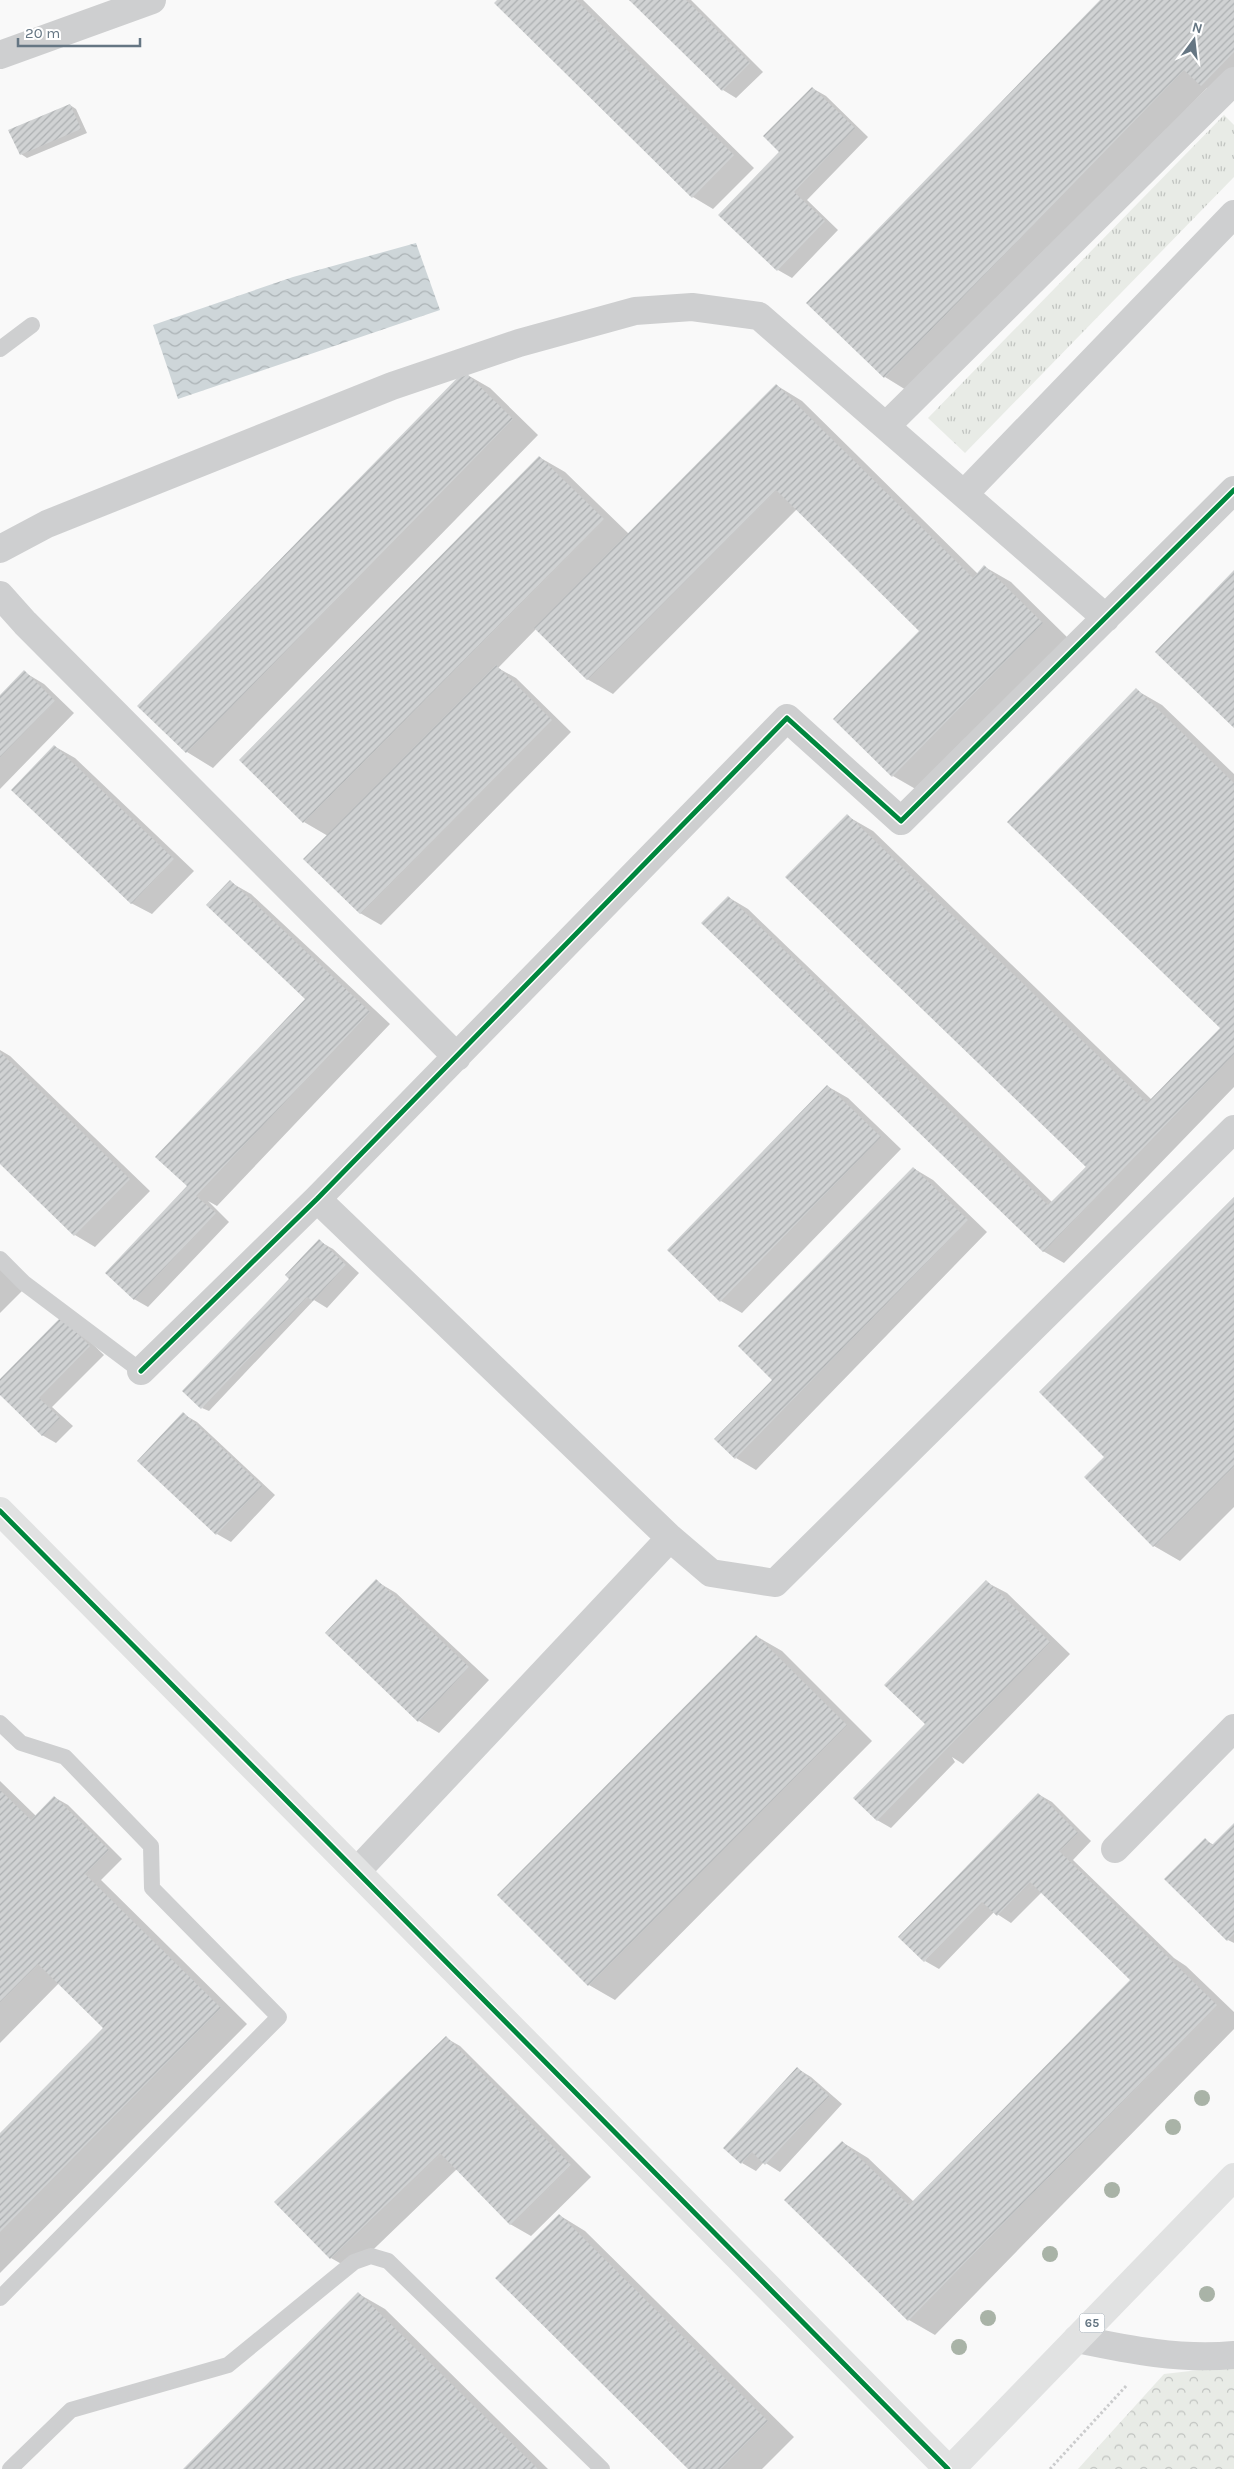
<svg xmlns="http://www.w3.org/2000/svg" width="1234" height="2469" viewBox="0 0 1234 2469" font-family="Karla,sans-serif">
<style>
.grass{fill:url(#grass-tufts)}
.forest{fill:url(#forest-crowns)}
.water{fill:url(#water-waves)}
.shadow{fill:#0003}
.building{fill:url(#building-hatch)}
.lines{fill:none;stroke-linecap:round;stroke-linejoin:round}
.path{stroke:#cbcccd;stroke-width:3;stroke-dasharray:2.5 2.5;stroke-linecap:butt}
.lane{stroke:#cecfd0;stroke-width:16}
.street{stroke:#cecfd0;stroke-width:28}
.secondary{stroke:#e1e2e2;stroke-width:28}
.primary{stroke:#e1e2e2;stroke-width:28}
.cycleway-casing{stroke:#fff;stroke-width:8}
.cycleway{stroke:#00873e;stroke-width:5}
.tree{fill:#a9b3a7}
.labels{text-anchor:middle;stroke-width:5;stroke-linejoin:round;paint-order:stroke}
.shield{fill:#fff;stroke:#939fa8;stroke-width:1}
.shield-label{font-size:12px;font-weight:bold;fill:#657683}
</style>
<defs>
<pattern id="grass-tufts" width="24" height="20" patternUnits="userSpaceOnUse" patternTransform="scale(1.25)"><rect width="24" height="20" fill="#e8ebe6"/><path d="M3 7l-1-3M5 7V3M7 7l1-3M15 17l-1-3M17 17v-4M19 17l1-3" fill="none" stroke="#c0c3c0"/></pattern>
<pattern id="forest-crowns" width="20" height="18" patternUnits="userSpaceOnUse" patternTransform="scale(1.25)"><rect width="20" height="18" fill="#e8ebe6"/><path d="M2 6a3 3 0 1 1 6 0M12 15a3 3 0 1 1 6 0" fill="none" stroke="#c0c3c0"/></pattern>
<pattern id="water-waves" width="16" height="10" patternUnits="userSpaceOnUse" patternTransform="scale(1.25)"><rect width="16" height="10" fill="#ced6d9"/><path d="M0 5q4-4 8 0t8 0" fill="none" stroke="#abb2b5"/></pattern>
<pattern id="building-hatch" width="6" height="6" patternUnits="userSpaceOnUse" patternTransform="scale(1.25)"><rect width="6" height="6" fill="#d0d2d3"/><path d="M-1 1l2-2M0 6l6-6M5 7l2-2" fill="none" stroke="#acafb1"/></pattern>
</defs>
<rect width="100%" height="100%" fill="#f9f9f9"/>
<path class="grass" d="M1224,115l10,10v52l-269,276 -37,-35z"/>
<path class="forest" d="M1234,2366v103h-156l86,-95z"/>
<path class="water" d="M416,243l24,67 -262,89 -25,-74 140,-48z"/>
<path class="shadow" d="M499,0h84l171,168 -41,41 -20,-12z
M631,0h60l72,72 -27,26 -13,-8z
M1102,0h132v93l-6,7 -21,-12 -296,305 -26,-16 -77,-74z
M812,88l14,8 42,41 -61,63 31,30 -46,48 -14,-8 2,-118z
M70,105l6,4 11,24 -60,25 -6,-4z
M464,373l26,15 48,47 -325,333 -26,-16 -48,-46z
M776,385l26,16 176,173 7,-7 26,15 58,57 -150,152 -26,-15 28,-145 -124,-122 -184,185 -26,-15 -51,-50 -38,39 18,10 55,54 -190,193 -21,-12 -32,-77 -24,-14 235,-365 26,15 64,62z
M24,672l20,12 30,29 -74,76v-92z
M1136,690l26,15 72,69v313l-170,176 -21,-12 -315,-354 20,12 304,293 35,-36 -240,-350 26,15 279,269 70,-73z
M54,746l21,12 119,113 -42,43 -21,-11z
M230,882l21,12 139,130 -173,182 -9,-5 21,21 -81,85 -14,-8 54,-113 119,-187z
M0,1050l10,6 140,135 -55,56 -20,-12 -75,-72z
M827,1086l21,12 53,51 -159,164 -21,-12 -52,-51z
M913,1168l20,12 54,52 -231,238 -20,-12z
M1234,1198v309l-54,54 -26,-15 -48,-89z
M319,1241l14,8 26,24 -32,35 -13,-8 -105,111 -7,-3z
M0,1266l24,23 -24,24z
M75,1327l29,28 -52,52 21,19 -17,17 -14,-8 -42,-42v-12z
M183,1414l14,8 78,73 -44,47 -14,-8z
M376,1581l20,12 93,87 -50,53 -20,-12z
M986,1582l21,11 63,61 -107,110 -11,-7 3,5 -64,66 -14,-8 50,-96z
M756,1636l26,15 90,90 -257,259 -26,-15z
M0,1781l36,35 18,-19 14,8 54,54 -21,21 146,144 -247,249v-138l105,-107 -46,-45 -59,60z
M1038,1794l14,8 39,39 -18,19 101,98 12,8 48,46v17l-299,306 -26,-15 -67,-178 26,16 46,44 218,-223 -90,-87 -31,31 -17,-11 -55,57 -14,-8z
M1234,1824v119l-6,-3 -23,-100 9,5z
M446,2038l14,8 131,131 -60,59 -21,-12 -53,-55 -105,101 -21,-12 -55,-56z
M798,2069l13,8 31,27 -62,68 -16,-10 -8,9 -14,-8z
M559,2215l26,16 209,206 -32,32h-72z
M359,2294l26,15 163,160h-363z"/>
<path class="building" d="M497,0h79l158,155 -42,43 -198,-195z
M629,0h57l64,63 -28,28z
M1100,0h134v52l-33,34 -17,-16 -300,308 -78,-75z
M812,87l43,41 -61,64 31,29 -48,50 -59,-56 61,-63 -16,-16z
M70,104l11,25 -61,26 -12,-25z
M464,371l49,48 -327,334 -49,-47z
M776,384l197,194 11,-13 59,58 -151,154 -59,-58 86,-88 -143,-141 -189,190 -53,-52z
M539,456l65,63 -301,304 -64,-63z
M1234,570v158l-79,-76z
M496,665l56,55 -192,194 -57,-55z
M24,670l31,31 -55,56v-62z
M1136,688l98,95v271l-191,198 -342,-329 27,-27 320,309 38,-38 -301,-290 62,-63 300,289 73,-75 -213,-206z
M54,745l120,114 -43,45 -120,-114z
M230,880l140,132 -174,184 20,17 -82,87 -29,-27 82,-87 -32,-29 150,-158 -99,-94z
M0,1052l130,127 -56,57 -74,-72z
M827,1085l54,52 -161,165 -53,-52z
M913,1167l55,53 -233,239 -21,-20 58,-59 -34,-34z
M1234,1197v269l-81,81 -69,-70 20,-20 -65,-65z
M319,1239l27,26 -33,36 -6,-4 -106,112 -19,-18 107,-112 -4,-4z
M61,1317l29,29 -51,52 21,20 -18,18 -42,-41v-16z
M183,1412l79,74 -46,49 -79,-74z
M376,1579l93,88 -51,55 -93,-89z
M986,1580l64,62 -173,179 -24,-23 72,-74 -41,-39z
M756,1635l91,90 -259,261 -91,-91z
M0,1790l31,30 23,-24 55,54 -24,24 136,134 -221,224v-99l103,-105 -65,-64 -38,38z
M1038,1793l40,40 -19,18 158,154 -309,316 -124,-121 58,-59 67,64 221,-225 -100,-98 -33,34 -15,-14 -58,60 -26,-25z
M1234,1823v111l-7,7 -63,-62 41,-41 7,7z
M446,2036l125,129 -61,60 -70,-72 -110,106 -56,-57z
M797,2067l32,29 -64,69 -13,-13 -11,12 -18,-16z
M559,2214l209,207 -47,48h-33l-193,-191z
M358,2292l180,177h-355z"/>
<g class="lines">
<path class="path" d="M1050,2469l77,-84"/>
<path class="lane" d="M0,349l32,-24
M0,1259l24,24 117,88
M0,1723l21,20 44,14 86,89 1,42 127,129 -279,281
M10,2469l61,-59 157,-45 126,-103 17,-6 17,5 214,208"/>
<path class="street" d="M0,55l152,-55
M886,426l348,-345
M964,494l270,-280
M0,549l47,-25 345,-138 127,-43 116,-32 57,-4 67,9 347,302
M0,595l25,28 432,434
M317,1199l353,339 41,35 64,10 459,-454
M141,1371l176,-172 470,-481 114,103 333,-331
M1115,1849l119,-121
M357,1871l313,-333
M1077,2339c53,11 103,21 157,16"/>
<path class="secondary" d="M0,1511l948,958"/>
<path class="primary" d="M951,2469l283,-292"/>
<g class="cycleway-casing">
<path id="cycleway" d="M141,1371l176,-172 470,-481 114,103 333,-331
M0,1511l948,958"/>
</g>
<use href="#cycleway" class="cycleway"/>
</g>
<g class="tree">
<circle cx="1202" cy="2098" r="8"/>
<circle cx="1173" cy="2127" r="8"/>
<circle cx="1112" cy="2190" r="8"/>
<circle cx="1050" cy="2254" r="8"/>
<circle cx="1207" cy="2294" r="8"/>
<circle cx="988" cy="2318" r="8"/>
<circle cx="959" cy="2347" r="8"/>
</g>
<g class="labels">
<rect class="shield" x="1079.5" y="2313.5" width="25" height="19" rx="4"/>
<g class="shield-label">
<text x="1092" y="2327">65</text>
</g>
</g>
<g transform="translate(1194 40) rotate(15)" stroke="#ffffff" stroke-width="4" paint-order="stroke">
<path d="M0-4L9 19L0 12L-9 19Z" fill="#657683"/>
<text y="-8" font-size="14" font-weight="bold" text-anchor="middle" fill="#657683">N</text>
</g>
<path d="M18 38v8h122v-8" fill="none" stroke="#657683" stroke-width="2.5"/>
<text x="25" y="38" font-size="15" fill="#657683" stroke="#ffffff" stroke-width="4" paint-order="stroke">20 m</text>
</svg>
